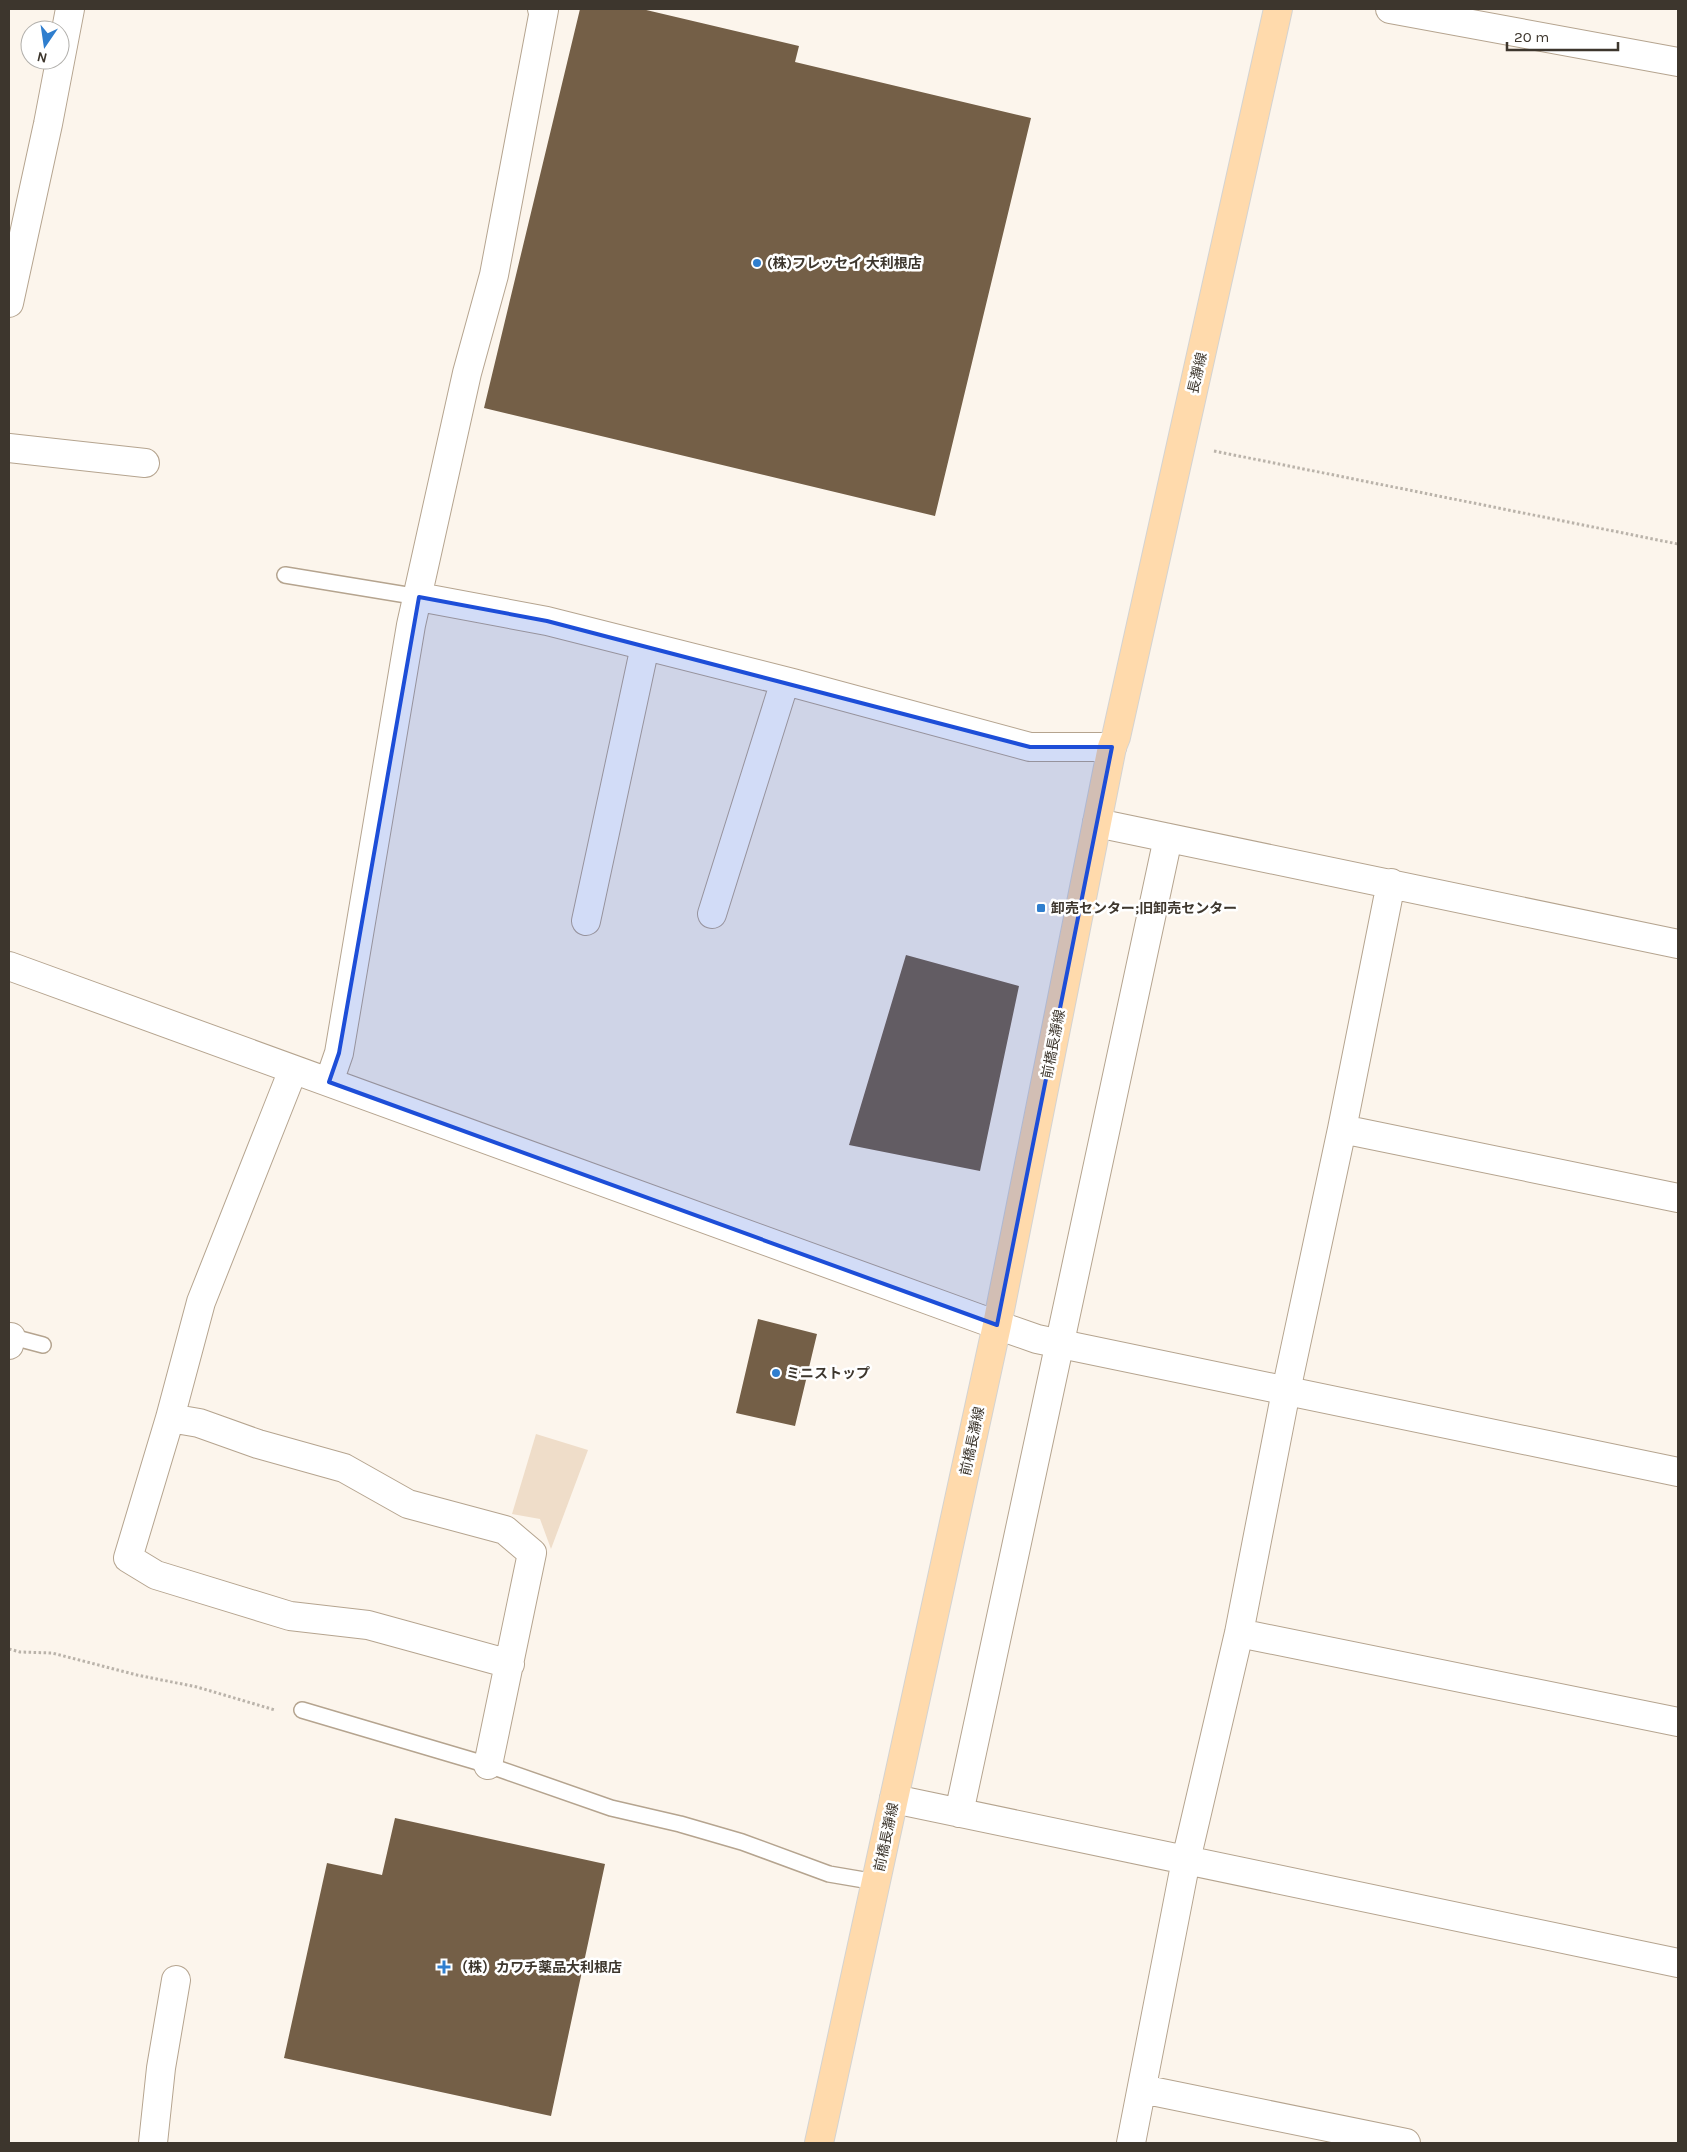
<svg xmlns="http://www.w3.org/2000/svg" width="1687" height="2152" viewBox="0 0 1687 2152" font-family="Karla,'Noto Sans JP',sans-serif">
<style>
.green{fill:#efddc9}
.building{fill:#745f47}
.lines{fill:none;stroke-linecap:round;stroke-linejoin:round}
.service-casing{stroke:#b5a48f;stroke-width:18}
.minor-casing{stroke:#b5a48f;stroke-width:30}
.tertiary-casing{stroke:#b5a48f;stroke-width:30}
.primary-casing{stroke:#d4d3d1;stroke-width:30}
.path{stroke:#bab3aa;stroke-width:3;stroke-dasharray:2.5 2.5;stroke-linecap:butt}
.service{stroke:#fff;stroke-width:15}
.minor{stroke:#fff;stroke-width:28}
.tertiary{stroke:#fff;stroke-width:28}
.primary{stroke:#ffdaac;stroke-width:28}
.marked{fill:#1d4ed8;fill-opacity:0.2;stroke:#1d4ed8;stroke-width:4;stroke-linejoin:round}
.poi-dot{fill:#2f7ece;stroke:#fff;stroke-width:2}
.labels{text-anchor:middle;stroke-width:5;stroke-linejoin:round;paint-order:stroke}
.poi-label{font-size:14px;font-weight:bold;fill:#3d362d;stroke:#fff;text-anchor:start}
.street-label{font-size:14px;fill:#3d362d;stroke:#fff}
</style>
<rect width="100%" height="100%" fill="#fcf5ec"/>
<path class="green" d="M536,1434l52,16 -37,99 -11,-30 -28,-5z"/>
<path class="building" d="M580,9h62l157,37 -4,16 236,56 -96,398 -451,-108z
M906,955l113,31 -39,185 -131,-26z
M758,1319l59,15 -22,92 -59,-13z
M395,1818l210,46 -54,252 -267,-58 43,-195 55,12z"/>
<g class="lines">
<g class="service-casing">
<path id="service" d="M285,575l134,22
M9,1336l34,9
M302,1710l186,55 123,43 69,16 62,18 87,32 47,8"/>
</g>
<g class="minor-casing">
<path id="minor" d="M1390,9l288,53
M9,303l39,-179 22,-115
M9,448l136,15
M419,597l128,24 246,62 237,64h82
M1097,823l581,121
M712,914l73,-233
M586,921l59,-275
M9,966l988,359
M293,1070l-92,232 -31,116 -42,140 28,17 134,41 78,9 142,39
M329,1082l10,-29 72,-428 56,-252 27,-98 50,-265 -2,-1
M1342,1129l336,69
M9,1345l2,-8
M170,1418l29,5 59,21 86,24 64,36 97,26 27,23 -44,212
M1239,1633l439,89
M894,1799l784,164
M959,1813l209,-975
M1142,2089l264,54
M153,2143l8,-75 15,-88
M1131,2143l55,-283 53,-227 47,-242 56,-262 49,-246"/>
</g>
<g class="tertiary-casing">
<path id="tertiary" d="M997,1325l40,14 641,133"/>
</g>
<g class="primary-casing">
<path id="primary" d="M819,2143l178,-818 115,-578 4,-10 162,-728"/>
</g>
<path class="path" d="M1214,451l464,93
M9,1649l11,3 32,1 85,22 60,12 78,23"/>
<use href="#service" class="service"/>
<use href="#minor" class="minor"/>
<use href="#tertiary" class="tertiary"/>
<use href="#primary" class="primary"/>
</g>
<path class="marked" d="M419,597l128,24 483,126h82l-115,578 -668,-243 10,-29z"/>
<g class="poi-dot">
<circle cx="757" cy="263" r="5"/>
<rect x="1036" y="903" width="10" height="10" rx="2.5"/>
<circle cx="776" cy="1373" r="5"/>
<path d="M441.5 1959.5h5v5h5v5h-5v5h-5v-5h-5v-5h5z"/>
</g>
<g class="labels">
<g class="poi-label">
<text x="767" y="268">(株)フレッセイ 大利根店</text>
<text x="1051" y="913">卸売センター;旧卸売センター</text>
<text x="786" y="1378">ミニストップ</text>
<text x="454" y="1972">（株）カワチ薬品大利根店</text>
</g>
<g class="street-label">
<text transform="translate(1197 373) rotate(-77)" y="5">長瀞線</text>
<text transform="translate(1053 1044) rotate(-79)" y="5">前橋長瀞線</text>
<text transform="translate(972 1441) rotate(-78)" y="5">前橋長瀞線</text>
<text transform="translate(886 1837) rotate(-78)" y="5">前橋長瀞線</text>
</g>
</g>
<rect width="1687" height="2152" fill="none" stroke="#3d362d" stroke-width="20"/>
<g transform="translate(45 45) rotate(193)"><circle r="24" fill="#ffffff" stroke="#b1afab"/>
<path d="M0-4L9 19L0 12L-9 19Z" fill="#2f7ece"/>
<text y="-8" font-size="14" font-weight="bold" text-anchor="middle" fill="#3d362d">N</text>
</g>
<path d="M1507 42v8h111v-8" fill="none" stroke="#3d362d" stroke-width="2.5"/>
<text x="1514" y="42" font-size="15" fill="#3d362d" stroke="#ffffff" stroke-width="4" paint-order="stroke">20 m</text>
</svg>
